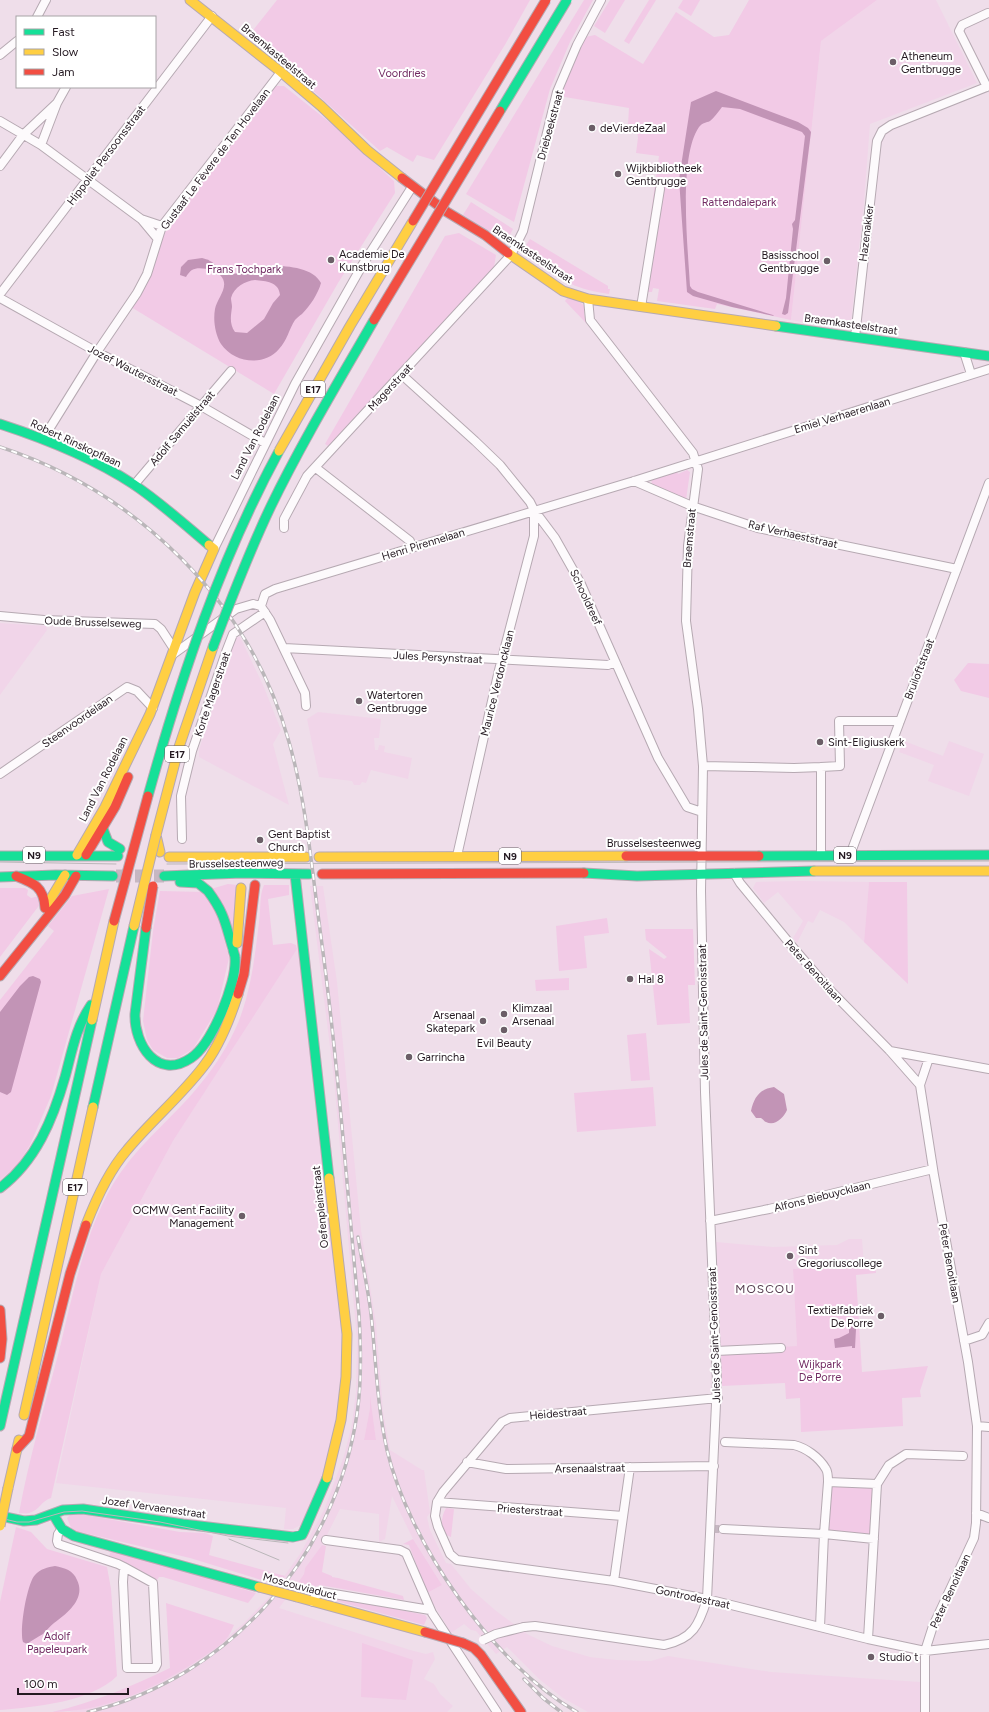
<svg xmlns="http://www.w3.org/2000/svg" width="989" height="1712" viewBox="0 0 989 1712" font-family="Figtree,sans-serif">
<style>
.built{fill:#f1d5e9;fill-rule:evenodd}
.green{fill:#f2cae6}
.water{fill:#c294b6;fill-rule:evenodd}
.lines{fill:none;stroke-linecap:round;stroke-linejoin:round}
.street-tunnel{stroke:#c6b7c2;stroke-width:8;stroke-dasharray:8 4;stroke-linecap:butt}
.primary-tunnel{stroke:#c6b7c2;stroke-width:13;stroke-dasharray:13 6;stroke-linecap:butt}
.street-casing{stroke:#b6a9b2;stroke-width:10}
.fast-casing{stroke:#b6a9b2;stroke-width:11}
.slow-casing{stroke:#b6a9b2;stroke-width:11}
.jam-casing{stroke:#b6a9b2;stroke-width:11}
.street{stroke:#fdfafc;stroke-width:8}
.fast{stroke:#16e098;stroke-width:9}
.slow{stroke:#ffcf43;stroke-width:9}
.jam{stroke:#f24e42;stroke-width:9}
.tram{stroke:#bab6b9;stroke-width:1}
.rail-casing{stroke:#bab6b9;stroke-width:3.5}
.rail{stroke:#fff;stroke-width:2;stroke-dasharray:6;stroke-linecap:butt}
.street-bridge-casing{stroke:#b6a9b2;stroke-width:10;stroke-linecap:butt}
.fast-bridge-casing{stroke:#b6a9b2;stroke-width:11;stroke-linecap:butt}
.slow-bridge-casing{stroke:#b6a9b2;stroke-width:11;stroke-linecap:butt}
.jam-bridge-casing{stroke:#b6a9b2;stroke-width:11;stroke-linecap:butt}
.street-bridge{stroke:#fdfafc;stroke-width:8}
.fast-bridge{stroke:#16e098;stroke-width:9}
.slow-bridge{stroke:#ffcf43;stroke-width:9}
.jam-bridge{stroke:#f24e42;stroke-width:9}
.poi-dot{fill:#6b5e67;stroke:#fff;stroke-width:1.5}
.labels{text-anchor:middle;stroke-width:4;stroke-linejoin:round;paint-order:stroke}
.shield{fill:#fff;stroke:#665e64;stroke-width:1}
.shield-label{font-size:10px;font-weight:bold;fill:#241921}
.street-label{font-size:11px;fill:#241921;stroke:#fff}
.poi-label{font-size:11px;fill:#241921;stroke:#fff;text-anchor:start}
.park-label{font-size:11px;fill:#722b63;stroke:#fff}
.neighbourhood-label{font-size:12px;letter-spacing:1px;fill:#573e50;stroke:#fff}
</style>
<rect width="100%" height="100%" fill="#efdeea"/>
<path class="built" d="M877,0h59l41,83 -107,41 -6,78 -14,128 -59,-10 30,-279z
M0,623l46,3 1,4 -47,65z
M235,637h5l23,48 18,45 -8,14 16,61 -90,-48v-7z
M318,712l63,7 -2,19h-5l1,12h3l1,-5 6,1 -1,6 28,6 -4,21 -37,-9 -5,13 -4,-1 -2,3h-6l-2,-4 -33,-4 -12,-58z
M904,741l39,15 6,-15 35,13 -15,42 -41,-15 6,-16 -35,-13z
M801,881l68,1 -5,60 -20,-20 -24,-12 -7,13 -5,-2 -11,22 -4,-5 10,-17 -25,-29 -14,11 -11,-15 3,-6z
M310,886h13l14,96 24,248 15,94 7,87 7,39 32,20h2l6,43 -3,4 3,13 16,33 5,1 20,25 24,21 32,24 25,12 38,11 26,3 35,1 17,-5 103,16 149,10v30h-332l-25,-14 -24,-19 -32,-32 -11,7 -20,-23 -5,-1 -7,-6 -13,9 -24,-40 15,-8 -29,-46 -21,-43 -7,43 -6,3v-28l-39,-5 -18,36 -17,23 -1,6 -7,10 -18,24 131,42 16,4 7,-2 2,7 -11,20 10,5 6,10 13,12 -6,6h-379l52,-13 35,-14 21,-11 32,-20 36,-31 26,-27 30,-42 24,-44 20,-54 8,-32 4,-32 1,-52 -23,-261zM370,1400l6,40h-12l6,-32z
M303,947l44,387 -1,56 -35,130 -18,9h-9l2,-21 -230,-25 45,-209 72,-133 122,-191z
M849,1239h13l2,26 -71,4 4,77 -76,3 -5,-107 57,5 64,-2z"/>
<path class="green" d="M277,0h253l-24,43 -72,117 -17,-5 -4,7 -26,-15 -7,4 -130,-117z
M584,0h9l-23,42 -20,47 -36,133 -48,-28z
M610,0h15l-20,33 -11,-7z
M649,0h7l-27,44 -5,-3z
M683,0h17l-9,16 -13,-8z
M749,0h128l-56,41 -30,279 -74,-16 -2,5 -58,-8 2,-12 -6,-1 -1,4h-5l-6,-8 18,-128 -23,-3 2,-15 -1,-9 -9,-4 1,-17 -70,-12 21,-50 5,-9 10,-2 48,29 33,-52 38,25 15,-2z
M273,86h11l49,39 61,56 1,12 -57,90 -64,111 -143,-87 39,-85 62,-77z
M471,202l42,27 -7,13 -43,-27z
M459,233l37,22 -2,12 -166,179 -3,-2 120,-208z
M530,239l78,47v3h2l-1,5c-33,-5 -45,-12 -73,-31l2,-2 -5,-3 -1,2 -11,-7z
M568,297c27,11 10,8 19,25l-1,1 -21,-22z
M687,470l3,2 -4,28 -6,-1 -28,-15 -1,-5 26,-8 1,3z
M968,663l21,1v34l-28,-7 -7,-11z
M869,882h38l1,102 -44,-42z
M228,884l9,1 -2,46 -24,-42z
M264,885h25v10l-21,4 5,46 18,-2 5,2 1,4 -124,192 -72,133 -50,224c-9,2 -12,13 -22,15 -3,1 -7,0 -10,0 10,-55 26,-108 40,-162 14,-56 28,-132 62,-179 23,-33 56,-58 81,-90 14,-17 27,-38 36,-59 13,-32 17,-67 21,-101 2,-12 0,-26 5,-37z
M0,888h25l3,2 -1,5 4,3 8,-2 2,7 -41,54z
M109,889l-58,207 -21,49 -13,21 -17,14v-180l54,-69 -6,-5 24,-30z
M160,891l44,1 15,27 10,39 -12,52 -24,39 -15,9h-11l-14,-8 -6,-10 -4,-19 10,-90z
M607,918l2,15 -25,3 3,32 -28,3 -3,-45z
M645,929h48l2,56h-7l2,38 -33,2 -8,-76 15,10 3,-2 -21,-17z
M569,978v12l-33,1 -1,-11z
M646,1033l4,47 -19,1 -4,-46z
M653,1087l3,39 -79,6 -3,-39z
M875,1265l1,8 -20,2 6,97 66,-6 -8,25 1,6 -19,1 1,28 -102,6 -1,-34 -14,1 -1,-16 -63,3 -1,-37 76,-3 -4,-77z
M370,1396l6,44h-12l6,-32z
M832,1485l43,1 -3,51 -44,-4z
M446,1508l8,1 -3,28 -7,-3c-3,-10 -3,-17 2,-26z
M71,1514h9l100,18 25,1 8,3 -4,19 76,21 -7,9 -88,-27 -118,-28 -5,-12z
M16,1527l15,5 16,17 60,18 4,22 6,87c-26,26 -82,31 -117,34v-108z
M413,1539l29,46 -15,8 -18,-48 -6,-1z
M322,1545l4,1 -4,26 10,4v1l6,1 65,18 1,4 -84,-15 -17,5 -6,-6 7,-10 1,-6z
M112,1549l144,44 -8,10 -85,-26h-4l-2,3 -48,-24z
M326,1595l99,20 2,3 -3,7 -99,-27z
M166,1603l68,22c-2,4 -4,10 -7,13 -6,8 -18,15 -27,21 -42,28 -95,53 -148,53 41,-9 80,-26 118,-44z
M362,1643l51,17 -7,40 -45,-3z"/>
<path class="water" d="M716,91l82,31 10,6 3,4 -23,181 -3,2 -3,-1 4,-16 7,-69 -1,-5 3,-4 10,-84 -3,-4 -62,-23 -18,-2c-4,5 -8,11 -12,14 -4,2 -7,1 -11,6 -21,30 -11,122 -9,159l2,3 6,3 75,23 1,1 -42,-9 -39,-11 -6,-4 -8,-113 12,-77z
M202,258c2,1 6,1 8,3 7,3 9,11 17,13 10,2 22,-7 32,-8 19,-1 53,-1 62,17 -3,11 -11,23 -19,31 -3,2 -5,4 -7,6 -6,9 -8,21 -16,29 -15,18 -45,14 -58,-5 -6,-10 -8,-24 -6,-35 2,-11 16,-23 5,-34 -5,-5 -21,-9 -28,-5 -2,1 -5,5 -6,7l-6,-2 1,-8 7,-7zM255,280c11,1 24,2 25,15l-7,8 -9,16 -17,14 -12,-1c-6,-8 -4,-17 -3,-25 0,-3 -1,-6 -1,-9 3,-11 14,-17 24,-18z
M33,976l7,3 1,3 -30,110 -4,3 -7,-3v-80l20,-26 9,-9z
M774,1087l10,7 3,16c-3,7 -12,17 -21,12 -2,-1 -3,-3 -5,-4h-5l-5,-7c3,-14 9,-22 23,-24z
M854,1326l2,3 -1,19h-3v-2l-17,2 -1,-9 5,-1 10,-5v-5z
M55,1566c10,2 18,4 22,14 9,18 -9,33 -23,43 -4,3 -7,7 -11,11 -5,3 -11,6 -16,10l-4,-2c-4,-11 4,-59 12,-67 5,-6 13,-8 20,-9z"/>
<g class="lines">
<path class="street-tunnel" d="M711,1529h12"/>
<path class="primary-tunnel" d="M116,876h48"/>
<g class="street-casing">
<path id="street" d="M37,17l9,-17
M0,55l17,-14
M987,87l-28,-56 3,-6 26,-12
M0,121l41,24 100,74 21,7
M41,145l16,-42 9,-16
M0,166l23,-31 34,-32
M142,220l15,18
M0,294l212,-278
M0,298l97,54 104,54 64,37
M641,307l19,-118
M855,337l22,-196 5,-10 9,-6 98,-39
M964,352l7,22
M402,375l73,66 25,24 30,37 4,8 21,28 26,46 77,174 29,49 15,5
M43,439l54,-87 40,-59 10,-19 15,-48 119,-154
M316,468l94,73 2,7
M634,481l58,25 66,22 199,41
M134,485l97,-114
M284,528v-9l23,-43 204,-221 12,-24 34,-139 20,-47 24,-45
M214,549l81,-165 68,-120 49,-77
M261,606l4,-12 10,-5 359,-108 355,-112
M262,608l8,12 35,73 1,13
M0,616l44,4 111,4 6,5 13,20
M284,648l324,17 7,-3
M172,655l64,-46 17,-5 8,2
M703,766l91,2 27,-1
M0,774l127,-87 10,4 16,17
M182,839l-1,-43 11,-45 34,-99 7,-18 32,-22
M821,855v-88l19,-1 -1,-45h61
M850,855l139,-372
M457,856l42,-186 35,-134v-26
M734,873l6,10 51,62 37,43 62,63 30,34 14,90 34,187 9,64 -1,97 -2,15 -41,88 -8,25v61
M890,1051l99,18
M920,1085l9,-27
M710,1221l59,-12 164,-40
M964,1341l18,-6 7,-12
M716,1351l65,-3
M718,1398l-208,20 -8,4 -59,70 -6,10 -2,14 3,11 12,27 7,6 157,21 93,18 161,40 57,12 64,-7
M977,1426l12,1
M725,1442l69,3c12,3 25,12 32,24 2,3 2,9 2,13l49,2 12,-19 17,-11 57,2
M467,1462l39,7 208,-3
M828,1482l-4,52 50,5
M437,1502l186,14
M976,1513l13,5
M62,1529l-4,5 -1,7 1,3 60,20 6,3 -1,15 4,86h28l2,-4 -4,-81 -29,-16
M723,1529l101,5 -4,93
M326,1540l74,10 6,3 26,60 65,99
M614,1581l16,-114
M313,1602l2,-6 7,-4 108,18
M524,1627l11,-1 129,19c29,-6 35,-20 43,-46l10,-217 -12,-290 -4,-201 2,-125 -5,-57 -12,-88 2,-75 10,-77 -5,-16 -103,-133 -2,-21
M868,1639l9,-155"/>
</g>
<g class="fast-casing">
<path id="fast" d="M776,326l213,30
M0,424c46,15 92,33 133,60 27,18 51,40 76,61
M103,829l5,13 12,7
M0,856h118
M759,856l230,-1
M584,873l53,3 177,-5
M295,874l34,304
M164,876l78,-3 67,1
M0,877l56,-2 57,1
M180,882l18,1 10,8
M146,928l-11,86c-1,30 22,67 56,44 21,-14 46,-75 44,-100 0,-4 -2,-6 -2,-9 -8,-26 -8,-35 -25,-58
M93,1107l41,-181
M0,1188c36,-27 53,-69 65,-111 7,-26 11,-50 26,-72
M0,1426l92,-406
M53,1514l9,15 12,7 185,51
M0,1516l24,5 12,-1 27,-10 20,-1 100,15 110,13 9,-2 2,-4 23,-53"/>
</g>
<g class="slow-casing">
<path id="slow" d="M190,0l91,72 40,34 46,44 35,28
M508,253l55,38 25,8 188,27
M160,852l-4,-17 23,-88 34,-100
M77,855l28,-48 45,-93 45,-122 19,-43 -5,-4
M169,857h137
M319,857l307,-1
M814,871h175
M47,905l18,-30
M237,943l4,-55
M92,1020l22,-99
M86,1225c10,-26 22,-53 41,-75 23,-28 53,-53 76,-83 16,-20 27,-48 35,-73
M24,1415l69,-308
M327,1478l14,-58 5,-43 1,-43 -18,-156
M8,1488l11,-48
M297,1597l128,35"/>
</g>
<g class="jam-casing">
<path id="jam" d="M402,178l45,34 38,23 23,18
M86,855l29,-48 13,-30
M626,856h133
M322,874l262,-1
M16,876c18,7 28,11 29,32
M0,976l65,-81 11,-19
M238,994l6,-20 11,-89
M0,1310l2,29 -2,19
M17,1449l12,-13 41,-162 16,-49
M463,1643l11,5 7,7 40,57"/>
</g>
<use href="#street" class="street"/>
<use href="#fast" class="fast"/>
<use href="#slow" class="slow"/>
<use href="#jam" class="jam"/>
<path class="tram" d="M0,862l116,2
M167,864l822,-3
M0,1518l17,4h12l35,-10 18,-1 78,11 68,14 60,7
M229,1539l50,21"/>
<g class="rail-casing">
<path id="rail" d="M0,447c137,45 250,154 289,295 18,63 23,130 32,195 17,125 26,251 38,378 2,33 3,66 -2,99 -21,143 -128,264 -269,298
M358,1237c4,26 10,51 13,77 5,46 6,92 16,136 22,93 106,214 190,262
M524,1679l19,19 18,14"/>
</g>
<use href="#rail" class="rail"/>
<g class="street-bridge-casing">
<path id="street-bridge" d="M483,1640l13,-6 28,-7"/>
</g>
<g class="fast-bridge-casing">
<path id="fast-bridge" d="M500,111l67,-111
M213,647c18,-48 36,-95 58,-141 31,-64 68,-125 103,-186
M148,796c33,-119 72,-236 131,-345"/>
</g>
<g class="slow-bridge-casing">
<path id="slow-bridge" d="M279,451l71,-125 63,-105
M134,926l22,-91
M0,1526l8,-38
M259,1587l38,10"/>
</g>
<g class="jam-bridge-casing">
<path id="jam-bridge" d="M413,221l133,-221
M374,320l126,-209
M114,921l34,-125
M146,928l7,-42
M425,1632l38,11"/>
</g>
<use href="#street-bridge" class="street-bridge"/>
<use href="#fast-bridge" class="fast-bridge"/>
<use href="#slow-bridge" class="slow-bridge"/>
<use href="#jam-bridge" class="jam-bridge"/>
</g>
<g class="poi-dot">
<circle cx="893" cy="62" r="4"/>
<circle cx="592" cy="128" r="4"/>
<circle cx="618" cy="174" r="4"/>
<circle cx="331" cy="260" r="4"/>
<circle cx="827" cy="261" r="4"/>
<circle cx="359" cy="701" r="4"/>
<circle cx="820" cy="742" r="4"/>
<circle cx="260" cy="840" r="4"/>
<circle cx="630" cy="979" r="4"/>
<circle cx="504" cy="1014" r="4"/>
<circle cx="483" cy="1021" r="4"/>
<circle cx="504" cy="1030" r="4"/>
<circle cx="409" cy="1057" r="4"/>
<circle cx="242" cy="1216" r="4"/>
<circle cx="790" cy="1256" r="4"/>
<circle cx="881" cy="1316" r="4"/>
<circle cx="871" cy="1657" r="4"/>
</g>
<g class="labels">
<g class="shield">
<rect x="301" y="381" width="24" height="16" rx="3"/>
<rect x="165" y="746" width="24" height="16" rx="3"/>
<rect x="23" y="847" width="22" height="16" rx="3"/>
<rect x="834" y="847" width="22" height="16" rx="3"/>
<rect x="499" y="848" width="22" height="16" rx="3"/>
<rect x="63" y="1179" width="24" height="16" rx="3"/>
</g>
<g class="shield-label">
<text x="313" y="393">E17</text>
<text x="177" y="758">E17</text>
<text x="34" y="859">N9</text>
<text x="845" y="859">N9</text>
<text x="510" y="860">N9</text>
<text x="75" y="1191">E17</text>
</g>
<g class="street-label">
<text transform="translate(279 56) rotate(40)" y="4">Braemkasteelstraat</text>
<text transform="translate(550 125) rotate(-75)" y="4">Driebeekstraat</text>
<text transform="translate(106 155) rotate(-53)" y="4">Hippoliet Persoonsstraat</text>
<text transform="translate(215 159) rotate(-53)" y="4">Gustaaf Le Fèvere de Ten Hovelaan</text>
<text transform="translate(866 233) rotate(-83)" y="4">Hazenakker</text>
<text transform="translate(533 254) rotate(34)" y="4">Braemkasteelstraat</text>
<text transform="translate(851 324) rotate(8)" y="4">Braemkasteelstraat</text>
<text transform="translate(133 370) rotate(27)" y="4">Jozef Wautersstraat</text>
<text transform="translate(390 387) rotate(-47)" y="4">Magerstraat</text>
<text transform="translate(842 415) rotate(-17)" y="4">Emiel Verhaerenlaan</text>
<text transform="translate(182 428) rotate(-50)" y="4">Adolf Samuëlstraat</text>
<text transform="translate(255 437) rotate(-63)" y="4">Land Van Rodelaan</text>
<text transform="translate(76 443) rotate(25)" y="4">Robert Rinskopflaan</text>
<text transform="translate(793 534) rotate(13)" y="4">Raf Verhaeststraat</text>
<text transform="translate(689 538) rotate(-85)" y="4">Braemstraat</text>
<text transform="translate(423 544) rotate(-17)" y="4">Henri Pirennelaan</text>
<text transform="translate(586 597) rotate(65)" y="4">Schooldreef</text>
<text transform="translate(93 622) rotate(2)" y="4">Oude Brusselseweg</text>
<text transform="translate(438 657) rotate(3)" y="4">Jules Persynstraat</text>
<text transform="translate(919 669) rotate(-69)" y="4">Bruiloftstraat</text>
<text transform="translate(497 683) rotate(-76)" y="4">Maurice Verdoncklaan</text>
<text transform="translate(212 694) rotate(-71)" y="4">Korte Magerstraat</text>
<text transform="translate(77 721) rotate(-35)" y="4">Steenvoordelaan</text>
<text transform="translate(103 779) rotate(-63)" y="4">Land Van Rodelaan</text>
<text x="654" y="847">Brusselsesteenweg</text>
<text transform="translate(236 863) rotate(-1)" y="4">Brusselsesteenweg</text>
<text transform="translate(814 971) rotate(48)" y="4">Peter Benoitlaan</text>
<text transform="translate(703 1012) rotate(-91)" y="4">Jules de Saint-Genoisstraat</text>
<text transform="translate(822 1196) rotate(-14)" y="4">Alfons Biebuycklaan</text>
<text transform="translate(320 1207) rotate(-96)" y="4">Oefenpleinstraat</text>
<text transform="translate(950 1263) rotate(80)" y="4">Peter Benoitlaan</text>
<text transform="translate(714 1335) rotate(-92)" y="4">Jules de Saint-Genoisstraat</text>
<text transform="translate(558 1413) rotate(-5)" y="4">Heidestraat</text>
<text transform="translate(590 1468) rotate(-1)" y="4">Arsenaalstraat</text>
<text transform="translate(154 1507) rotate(8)" y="4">Jozef Vervaenestraat</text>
<text transform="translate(530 1510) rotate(4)" y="4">Priesterstraat</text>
<text transform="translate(300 1586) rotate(15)" y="4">Moscouviaduct</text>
<text transform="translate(950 1591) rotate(-65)" y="4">Peter Benoitlaan</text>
<text transform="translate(693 1597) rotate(12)" y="4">Gontrodestraat</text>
</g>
<g class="poi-label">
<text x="901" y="60">Atheneum<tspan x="901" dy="13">Gentbrugge</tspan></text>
<text x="600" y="132">deVierdeZaal</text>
<text x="626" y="172">Wijkbibliotheek<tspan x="626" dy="13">Gentbrugge</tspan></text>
<text x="339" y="258">Academie De<tspan x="339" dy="13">Kunstbrug</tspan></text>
<text x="819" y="259" text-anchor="end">Basisschool<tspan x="819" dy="13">Gentbrugge</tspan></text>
<text x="367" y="699">Watertoren<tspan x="367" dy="13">Gentbrugge</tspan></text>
<text x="828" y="746">Sint-Eligiuskerk</text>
<text x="268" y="838">Gent Baptist<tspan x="268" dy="13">Church</tspan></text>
<text x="638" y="983">Hal 8</text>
<text x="512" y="1012">Klimzaal<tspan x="512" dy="13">Arsenaal</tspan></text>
<text x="475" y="1019" text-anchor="end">Arsenaal<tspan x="475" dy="13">Skatepark</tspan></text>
<text x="504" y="1047" text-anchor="middle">Evil Beauty</text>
<text x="417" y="1061">Garrincha</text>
<text x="234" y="1214" text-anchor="end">OCMW Gent Facility<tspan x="234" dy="13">Management</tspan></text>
<text x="798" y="1254">Sint<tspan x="798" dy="13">Gregoriuscollege</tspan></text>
<text x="873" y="1314" text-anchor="end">Textielfabriek<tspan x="873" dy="13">De Porre</tspan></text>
<text x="879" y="1661">Studio t</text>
</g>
<g class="park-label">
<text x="402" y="77">Voordries</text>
<text x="739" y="206">Rattendalepark</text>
<text x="244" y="273">Frans Tochpark</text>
<text x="820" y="1368">Wijkpark<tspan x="820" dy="13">De Porre</tspan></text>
<text x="57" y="1640">Adolf<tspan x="57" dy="13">Papeleupark</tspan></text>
</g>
<g class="neighbourhood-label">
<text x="765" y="1293">MOSCOU</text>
</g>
</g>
<rect x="16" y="16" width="140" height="72" fill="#ffffff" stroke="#a7a3a6"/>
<rect x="24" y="29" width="20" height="6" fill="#16e098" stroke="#a7a3a6"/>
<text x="52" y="36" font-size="12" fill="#241921">Fast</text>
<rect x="24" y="49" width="20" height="6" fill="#ffcf43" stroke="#a7a3a6"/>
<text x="52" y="56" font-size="12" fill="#241921">Slow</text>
<rect x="24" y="69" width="20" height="6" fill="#f24e42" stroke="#a7a3a6"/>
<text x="52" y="76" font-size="12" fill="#241921">Jam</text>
<path d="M18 1688v6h110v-6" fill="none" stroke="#241921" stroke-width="2"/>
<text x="24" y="1688" font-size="12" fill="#241921" stroke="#ffffff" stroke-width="3" paint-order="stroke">100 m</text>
</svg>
